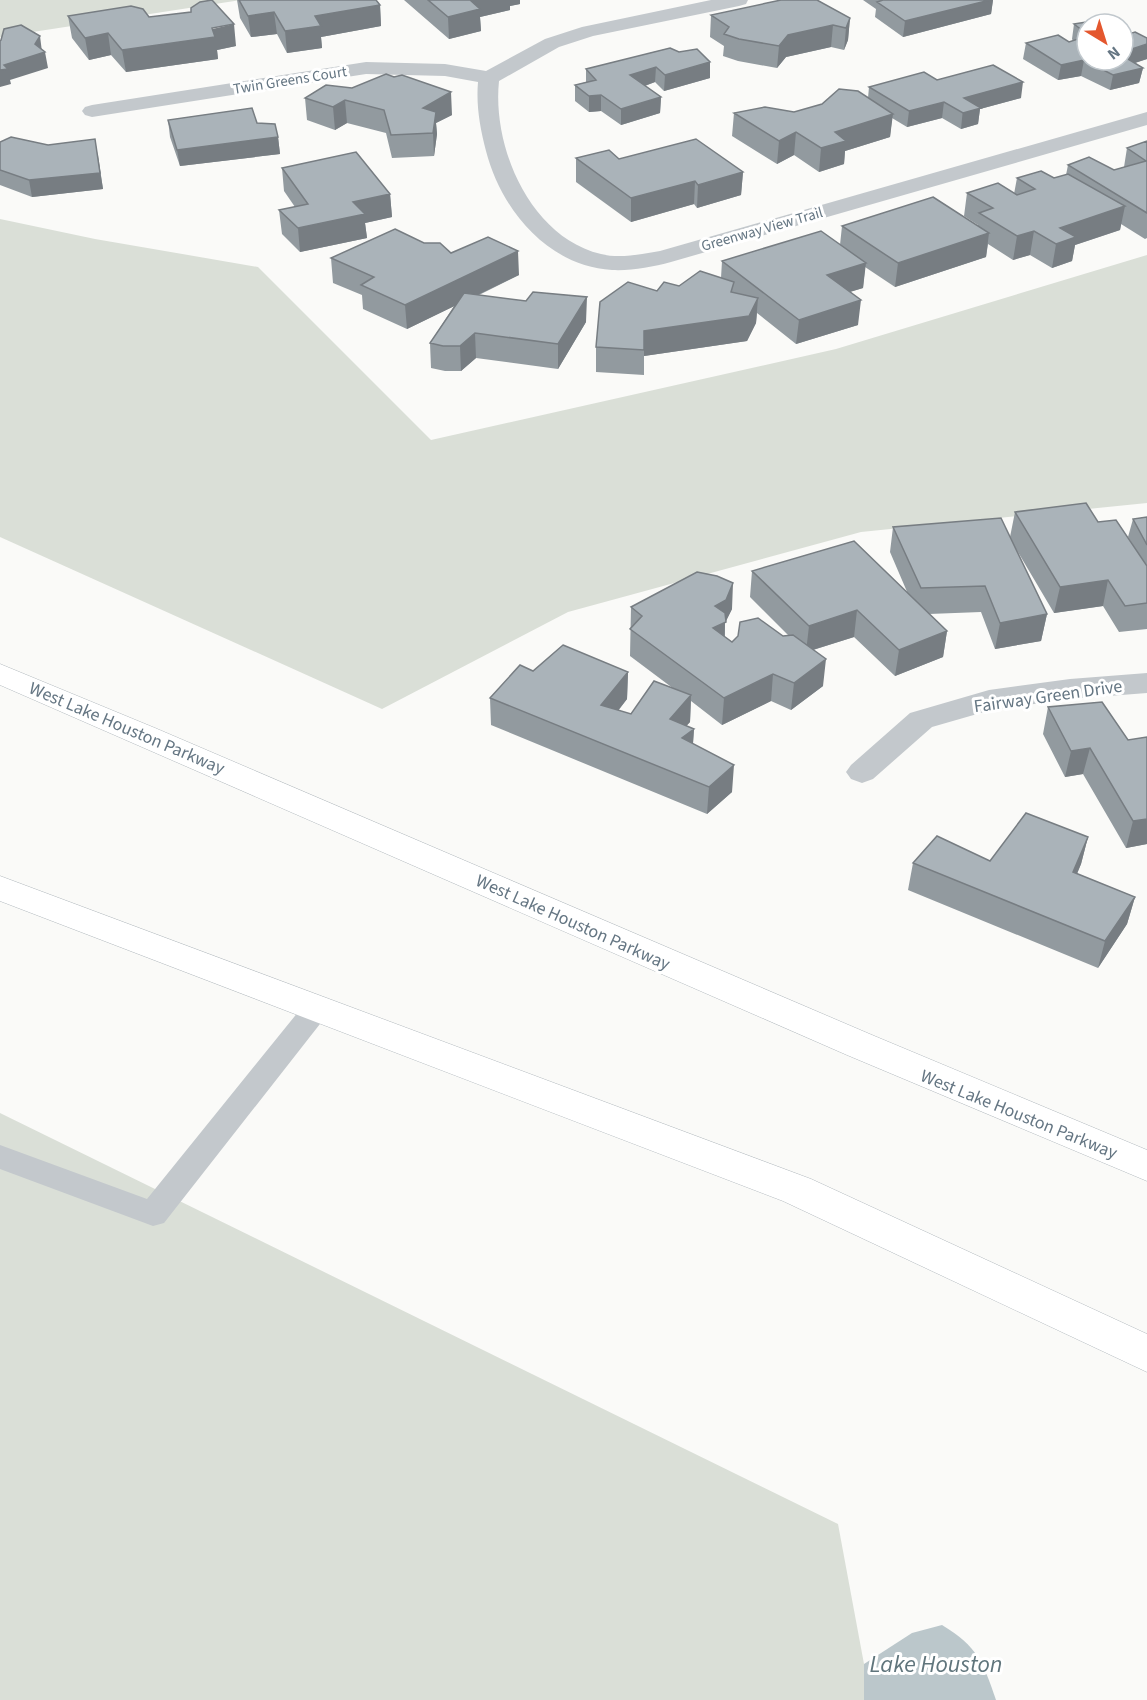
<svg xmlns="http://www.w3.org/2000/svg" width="1147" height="1700" viewBox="0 0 1147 1700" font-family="'Source Sans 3',sans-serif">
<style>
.green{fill:#dadfd7}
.water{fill:#bbc7cb}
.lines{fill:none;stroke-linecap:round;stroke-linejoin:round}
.secondary-casing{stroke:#b3babf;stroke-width:1}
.service{fill:#c3c8cc;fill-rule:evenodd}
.minor{fill:#c3c8cc;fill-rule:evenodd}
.secondary{fill:#fff;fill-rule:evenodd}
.wall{fill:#929a9f}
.shaded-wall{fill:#777d82}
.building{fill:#aab3b9;stroke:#777d82;stroke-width:1.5}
.labels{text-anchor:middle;stroke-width:6;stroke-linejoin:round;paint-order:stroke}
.far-street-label{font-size:15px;fill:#657683;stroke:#fff}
.street-label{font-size:18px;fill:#657683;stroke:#fff}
.near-water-label{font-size:24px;font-style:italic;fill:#60757c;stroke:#fff}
</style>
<rect width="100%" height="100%" fill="#fafaf8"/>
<path class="green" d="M0,0h241l-241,37z
M0,219l95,20 163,28 173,173 405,-91 311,-94v248l-286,29 -293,80 -186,97 -382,-172z
M0,1113l838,411 26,140v36h-864z"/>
<path class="water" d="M942,1625c35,21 41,37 54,75h-132v-36l48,-31z"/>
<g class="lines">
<g class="secondary-casing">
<path id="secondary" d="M0,664l155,64 717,307 275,115v31l-300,-126 -847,-370z
M0,876l811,303 336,155v38l-364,-171 -783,-300z"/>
</g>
<path class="service" d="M317,998l10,3 4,7 -4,7 -163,208 -11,3 -153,-57v-24l147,54 160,-198z"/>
<path class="minor" d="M711,0h37l-2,4 -7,2 -146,30 -34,11 -60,34c-7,66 31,156 102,173 19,5 40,0 59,-3l487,-139v13l-476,137c-19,5 -40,9 -59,8 -65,-4 -111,-61 -126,-119 -6,-23 -10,-45 -8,-69l-33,-6 -79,-2 -274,43 -7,-2 -3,-4 3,-4 7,-2 274,-43 79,2 41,7 59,-32 37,-12z
M1147,673v20l-77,6 -79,11 -59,17 -59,52 -11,4 -11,-4 -5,-7 5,-7 59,-52 79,-23 81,-11z"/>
<use href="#secondary" class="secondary"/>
</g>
<path class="wall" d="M237,0h139l4,5 1,21 -60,11 1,11 -35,5 -10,-19 -26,3 -11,-19z
M404,0h116v4l-10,2v4l-30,7 1,14 -32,8z
M863,0h130l-2,14 -88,23 -28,-20 1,-8z
M711,15l139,3 -2,22 -4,10 -13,-3 -45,10 -9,11 -39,-7 -15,-5 1,-10 -14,-9z
M68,16l81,1 87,29 -19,4 1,9 -92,13 -15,-17 -22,5 -17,-22z
M1074,24h13v36l60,-1 -12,4 8,5 -4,15 -29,7 -29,-14 -23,4 -35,-21 3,-16 43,-1 4,-1 -1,-2z
M679,52l31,10v16l-46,13 -9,-9 -10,4 16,11 -1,16 -39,12 -20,-14 -12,1 -14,-11v-16l11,-3v-13z
M937,80l84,18 -41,11 -2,15 -17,5 -19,-11 -35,9 -15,-9 -2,19 -45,14 -1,13 -25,8 -25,-17 -17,9 -45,-28 2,-23 60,-1 74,-14 1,-11z
M326,85l126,30 -16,8 1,11 -3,22 -42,2 -6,-25 -39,-10 -12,7 -28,-10 -2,-22z
M168,120l89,3 21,14 2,17 -100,12 -10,-29z
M1147,141v97l-2,1 -24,-15 -1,6 -45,15 -3,16 -20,7 -22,-13 -17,5 -25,-16 -2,13 -91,30 -30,-20 -2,21 -14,4 9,33 -62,19 -39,-31 -1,10 -9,18 -103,15v19l-48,-3v-25l61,-56 64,-13 1,-17 118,-16 2,-19h135l1,-1 -14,-9 3,-23 47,1 3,-16h37l12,-3 2,-10 46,5 10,-3 3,-19z
M0,142l98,13 5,34 -71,8 -32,-12z
M576,158l43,1 124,13 -2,23 -44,13 -3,-4 -63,18 -55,-40z
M282,168l108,26 2,23 -27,6 2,15 -67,14 -18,-18 -3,-24 16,-3 -11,-16z
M424,243l27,10 68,22 -40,20 107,27 -28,47 -82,-11 -15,13h-16l-14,-3 -1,-25 24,-37 -47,23 -44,-20 -1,-14 -29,-12 -2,-25z
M1015,512l83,10 35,23 -5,-8 5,-18 14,-2v112l-28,3 -16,-26 -49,7 -42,-71 35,72 -6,27 -46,8 -14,-37 -52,2 18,17 -4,26 -48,19 -41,-39 -41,13 10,36 -32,24 -20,-9 -49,24 -31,-24 -1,21 -4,4 8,3 -1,15 39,48 -25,22 -216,-89 -1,-27 43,-27 95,1 -1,27 -9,12 13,3 43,-25 -44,-33 1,-49 101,2 -7,14v14l7,5 57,-6 -39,-39 2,-26 156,23 -18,-42 3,-25 117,10z
M1048,707l80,33 19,-3v107l-21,4 -43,-74 -18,3 -22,-43z
M1088,837l-7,27 -4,10 58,23 -8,27 -29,44 -190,-78 5,-27 77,-2z"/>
<path class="shaded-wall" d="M468,0h52v4l-10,2v4l-30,7 1,14 -32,8 -1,-22z
M984,0h9l-2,14 -88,23 2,-16z
M380,5l1,21 -60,11 1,11 -35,5 -2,-22 30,-15z
M274,12l3,22 -26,3 -3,-21z
M850,18l-2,22 -4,10 2,-22z
M234,24l2,22 -19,4 1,9 -92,13 -4,-22z
M833,25l-2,22 -45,10 -9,11 2,-22 9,-11z
M108,33l3,22 -22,5 -4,-22z
M40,36l2,16h3l3,16 -38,12 1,4 -11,3v-17l4,-5 31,-21z
M1147,44v15l-31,10 7,-9v-8z
M1084,60l-3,16 -23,4 3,-15z
M710,62v16l-46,13 1,-16z
M656,67l-1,15 -25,9v-16z
M1143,68l-4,15 -29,7 3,-15z
M1023,82l-2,16 -41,11 -2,15 -17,5 3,-31z
M451,92l1,23 -16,8 1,11 -3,22 -1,-23 -10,-25z
M601,95v16l-12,1v-16z
M661,97l-1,16 -39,12v-16z
M345,100l2,23 -12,7 -2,-23z
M944,102l-2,16 -35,9 2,-16z
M893,114l-3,23 -45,14 -1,13 -25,8 2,-24 14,-16z
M796,132l-2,23 -17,9 2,-23z
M278,137l2,17 -100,12 -3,-16z
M95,139l8,50 -71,8 -3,-17z
M743,172l-2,23 -44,13 1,-23z
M695,181l-1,23 -63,18v-24z
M390,194l2,23 -27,6 2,15 -67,14 -2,-24 55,-26z
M1125,206l-5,24 -45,15 -3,16 -20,7 4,-24 4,-16z
M1034,231l-4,24 -17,5 4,-24z
M989,233l-3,24 -91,30 3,-24z
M518,251l1,24 -112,54 -2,-24z
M866,263l-3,25 -39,12 3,-25z
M587,297l-1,25 -28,47v-25z
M758,298l-2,25 -9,18 -103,15v-25z
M861,300l-3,25 -62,19 3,-24z
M475,333l1,25 -15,13 -1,-25z
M1108,580l-5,26 -49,7 6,-26z
M733,583l-1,26 -7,14 -1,25 -13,7 4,-49z
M857,610l-3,27 -48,15 3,-26z
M1047,614l-6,27 -46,8 5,-26z
M947,631l-4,26 -48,19 4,-26z
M826,659l-3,27 -32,24 3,-27z
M628,672l-1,27 -26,33v-27z
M773,674l-2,27 -49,24 2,-27z
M691,695l-1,27 -22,24 2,-27z
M694,729l-2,27 -10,-18z
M1090,748l-7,26 -18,3 6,-26z
M734,765l-2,27 -25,22 2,-27z
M1147,819v25l-21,4 7,-27z
M1088,837l-7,27 -15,35 7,-27z
M1135,897l-8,27 -29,44 7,-27z"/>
<path class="building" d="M212,0l22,24 -22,4 3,9 -93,13 -14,-17 -23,5 -17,-22 63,-10 12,3 6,8 42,-5v-4l9,-6z
M239,0h137l4,5 -65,11 6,10 -36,5 -11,-19 -26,4z
M428,0h42l10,9 -32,8z
M781,0h36l33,18 -4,10 -13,-3 -45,10 -9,11 -40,-7 -15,-5 5,-7 -18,-12z
M883,0h107l-85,21 -28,-19z
M1099,20l8,4h-20v10l-13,-10z
M21,25l19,11 -5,8 10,8 -41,13 4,4 -8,1v-29l1,-1 3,-11z
M1135,32l12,6v6l-24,8v-19l3,2z
M1058,35l11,7 18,-6v24h36v-4l20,12 -30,7 -29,-15 -23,5 -35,-22z
M670,48l9,4 18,-3 13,13 -45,13 -9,-8 -26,8 31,22 -40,12 -20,-14 -12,1 -14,-11 21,-5 -10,-11z
M993,65l30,17 -59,16 17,10 -18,5 -19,-11 -35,9 -40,-24 55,-15 13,8z
M386,74l8,3 8,-2 49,17 -28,16 13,4 -3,21 -42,2 -7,-25 -39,-10 -12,7 -28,-9 21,-13 26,3z
M839,89l19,2 35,23 -58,18 11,9 -25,7 -25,-16 -17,9 -45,-28 31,-6 29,5 28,-8z
M252,108l5,15 18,1 3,13 -101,13 -9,-30z
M11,137l37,8 47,-6 5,34 -71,7 -29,-10v-28z
M696,139l47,33 -45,13 -3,-4 -64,17 -55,-40 33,-8 10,9z
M1147,141v72l-79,-48 21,-8 25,13 32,-9 -19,-13z
M356,152l34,42 -37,8 12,12 -67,14 -19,-18 29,-6 -26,-36z
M1041,171l13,7 14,-4 57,32 -65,22 16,9 -20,7 -22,-13 -17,5 -38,-23 14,-5 -26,-15 31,-10 19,12 18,-6 -18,-11z
M933,197l56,36 -91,30 -56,-37z
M395,229l29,14h16l11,10 37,-16 30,14 -113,54 -44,-20 13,-8 -43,-19z
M821,231l45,32 -39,12 34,25 -62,20 -77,-59z
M700,271l34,11 -3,10 27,6 -9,18 -105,15v19l-48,-3 4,-45 28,-20 29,9 7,-9 15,4z
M533,292l54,5 -29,47 -83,-11 -15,13h-17l-13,-3 34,-50 62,8z
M1086,503l12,19 18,-2 31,46v37l-22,3 -17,-26 -48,7 -45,-75z
M1147,517v28l-14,-26z
M1001,518l46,96 -47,9 -15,-37 -64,2 -28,-61z
M854,541l93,90 -48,19 -42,-40 -48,16 -57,-55z
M697,572l20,4 16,7 -7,17 -11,6 10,7 1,9 -13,6 19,14 6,-6 2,-14 18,-4 25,18 10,-1 33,24 -32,24 -21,-9 -49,24 -94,-69 12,-13 -11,-9z
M563,645l65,27 -27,33 30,9 23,-33 37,14 -21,24 24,10 -12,9 52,27 -25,22 -219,-89 30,-33 13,6z
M1102,702l26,38 19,-3v82l-14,2 -43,-73 -19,3 -23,-44z
M1026,813l62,24 -15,35 62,25 -30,44 -192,-78 24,-27 53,25z"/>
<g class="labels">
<g class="far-street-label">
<text transform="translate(290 80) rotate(-9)" y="5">Twin Greens Court</text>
<text transform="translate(762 229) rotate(-16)" y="5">Greenway View Trail</text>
</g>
<g class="street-label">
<text transform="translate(1048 696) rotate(-8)" y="6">Fairway Green Drive</text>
<text transform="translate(127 728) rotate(23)" y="6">West Lake Houston Parkway</text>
<text transform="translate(573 922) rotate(24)" y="6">West Lake Houston Parkway</text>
<text transform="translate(1019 1114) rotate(22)" y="6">West Lake Houston Parkway</text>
</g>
<g class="near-water-label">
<text x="936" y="1672">Lake Houston</text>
</g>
</g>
<g transform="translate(1105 42) rotate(142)"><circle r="28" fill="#ffffff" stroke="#c1c8cd" stroke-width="1.5"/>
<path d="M0-4.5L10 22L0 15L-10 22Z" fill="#e4572e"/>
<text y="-9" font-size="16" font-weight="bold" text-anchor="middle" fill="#657683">N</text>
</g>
</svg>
